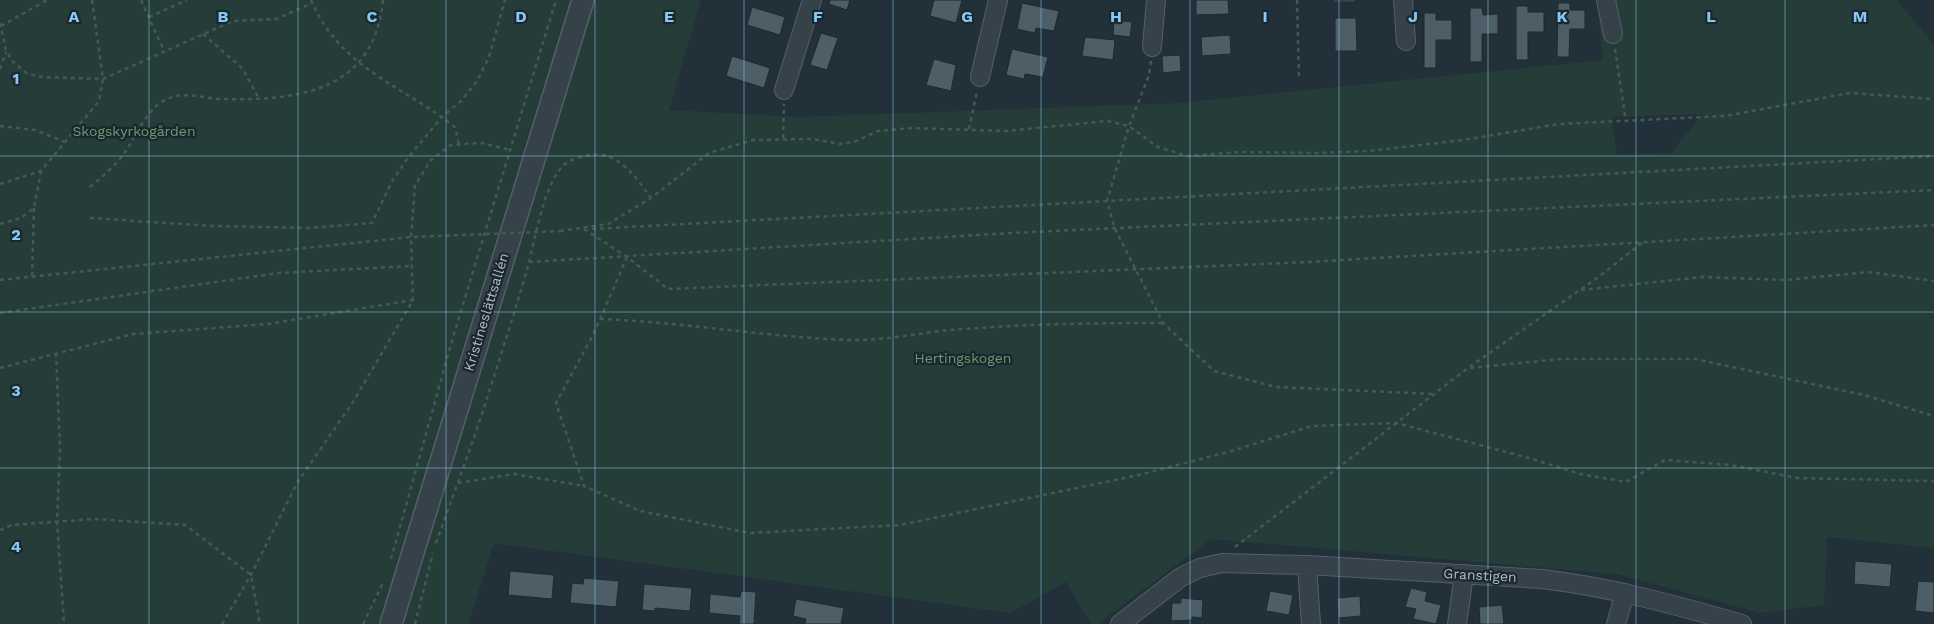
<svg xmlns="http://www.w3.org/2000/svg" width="1934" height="624" viewBox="0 0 1934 624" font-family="'Work Sans',sans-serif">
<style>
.green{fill:#253c38;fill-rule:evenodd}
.building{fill:#4d5e67;stroke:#1d2930}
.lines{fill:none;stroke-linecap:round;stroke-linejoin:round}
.minor-casing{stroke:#546067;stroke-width:20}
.tertiary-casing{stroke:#546067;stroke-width:24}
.path{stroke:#445856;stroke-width:2.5;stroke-dasharray:4 4;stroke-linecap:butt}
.minor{stroke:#364249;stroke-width:18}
.tertiary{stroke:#364249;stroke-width:21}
.path-bridge{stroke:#445856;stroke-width:2.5;stroke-dasharray:4 4;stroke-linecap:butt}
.grid{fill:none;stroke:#88c9f3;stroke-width:1;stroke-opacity:0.55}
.labels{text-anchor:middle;stroke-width:4.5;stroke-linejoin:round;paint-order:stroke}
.park-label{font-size:14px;fill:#709a70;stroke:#1b272e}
.street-label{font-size:14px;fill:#b1bdc5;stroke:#1b272e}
.grid-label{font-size:16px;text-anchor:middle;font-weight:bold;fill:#88c9f3;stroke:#1b272e;stroke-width:4.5;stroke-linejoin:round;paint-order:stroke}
</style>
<rect width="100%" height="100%" fill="#223139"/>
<path class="green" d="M0,0h701l-32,110 131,7 378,-14 425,-43 -6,-60h299l38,44v504l-107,-11 -3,68 -64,8 -143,-39 -406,-35 -113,85h-7l-25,-42 -55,31 -517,-70 -26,81h-468zM1703,114l-32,39 -54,1 -6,-37z"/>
<path class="building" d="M830,0h20l-3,10 -18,-6z
M934,0h28l-6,23 -26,-7z
M1196,0h32l1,14 -33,1z
M1333,0h23v2h-22z
M1022,3l37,8 -5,20 -18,-3 -1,5 -18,-4z
M1558,3h12v7h15v19h-15l-1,28h-12z
M1516,6h12v6h16v20h-16v28h-12z
M752,7l33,10 -5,18 -33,-10z
M1470,8h12l1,7 15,-1v20h-16v28h-12z
M1424,13h12v7h16v20h-16v28h-12z
M1335,18h21l1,33h-22z
M1114,20l18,2 -2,15 -17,-2z
M821,33l17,5 -11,32 -17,-5z
M1230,35l1,19 -29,2 -1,-19z
M1085,37l30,3 -2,20 -31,-4z
M1012,49l36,8 -5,20 -18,-3 -1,5 -18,-4z
M1180,55l1,16 -18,2 -1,-17z
M732,56l38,12 -6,20 -38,-12z
M934,59l22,6 -5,26 -25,-6z
M1855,561l37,3 -2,23 -36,-3z
M510,571l44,4 -2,24 -44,-4z
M584,578l35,3 -3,26 -46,-4 2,-20 11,1z
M1918,581l16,1v31l-19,-2z
M644,584l48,4 -2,23 -35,-3v3l-13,-1z
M1411,588l16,4 -2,9 16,4 -5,19 -23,-5 3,-10 -11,-2z
M741,591l15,1 -2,32h-15l1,-8 -31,-3 1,-19 30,3z
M1270,591l23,4 -4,20 -23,-4z
M1360,596l1,20 -23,2 -1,-20z
M1181,598l22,2 -1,18 -10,-1v3l-21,1 1,-18h9z
M796,599l48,9 -3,16h-36l1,-5 -13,-3z
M1502,605l2,19h-24l-1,-17z"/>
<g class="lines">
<g class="minor-casing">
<path id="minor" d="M1403,0l3,41
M1606,0l7,34
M1152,47l4,-47
M980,77l18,-77
M784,90l28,-90
M1307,565l4,59
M1120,624l61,-47 19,-9 22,-5 85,2 235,14c68,8 134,26 200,45
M1457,624l7,-50
M1616,624l9,-31"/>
</g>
<g class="tertiary-casing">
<path id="tertiary" d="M391,624l192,-624"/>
</g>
<path class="path" d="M141,0l23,51
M311,0c30,69 89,84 144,127l4,18
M1297,0l2,78
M149,17l38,-17
M0,23l6,28 7,11 15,12 15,3 60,2 130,-58 43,-2 36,-16
M1,26l46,-26
M203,34l40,35 16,30
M1615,49l11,73
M1151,61l-2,14 -20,51 -22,75 8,28 48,94 51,48 62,16 158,7
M0,69l6,-17
M0,126l35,4 30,12
M969,129l8,-38
M783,138l1,-34
M0,184l41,-13 58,-70 4,-22 -11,-79
M90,187c12,-10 24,-20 33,-32 13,-17 23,-47 44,-56 16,-8 36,-1 52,0 77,2 155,-6 164,-99
M90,218l122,8 96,2 64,-5 19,-40 16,-24 35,-42 19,-16 16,-20 12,-24 16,-57
M0,224l21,-6 13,-10 7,-37
M584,229l43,28 41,32 641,-27 625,-37
M592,229l1342,-73
M560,231l48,-7 43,-26 58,-45 44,-13 59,-1 29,5 15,-3 22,-10 34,-3 94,3 101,-10 22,5 29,21 29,9 53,-4 78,1 51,-2 94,-11 96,-16 166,-8 125,-23 84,6
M627,257l-33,76 -38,70 28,83 56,25 110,22 150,-8 239,-50 89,-23 84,-26 84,-3 133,35 51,16 46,8 39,-22 66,5 66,13 137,3
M529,262l482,-29 923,-43
M32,276l2,-68
M0,280l411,-43 51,-2
M1581,290l121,-13 84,3 83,-8 65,9
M0,313l278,-40 133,-7
M600,319c83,3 166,18 249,21 34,1 69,-7 102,-10 71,-6 141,-7 212,-7
M56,353l4,95 -3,74 7,102
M0,368l133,-34 135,-10 145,-24
M1470,368l90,-9h135l169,36 70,21
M458,483l56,-9 70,12
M0,530l12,-5 82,-6 91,6 66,50 9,49
M436,543c16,-44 32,-88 47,-132 15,-48 31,-96 45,-145 7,-26 16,-84 37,-102 6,-4 14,-7 21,-8 31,-8 49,20 65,42
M1235,547l233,-179 132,-92 43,-34
M391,559l62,-222 103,-337
M222,624l29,-49 46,-92 56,-81 60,-102 -2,-63 4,-52 16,-25 20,-15 30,-2 30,7
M363,624l21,-43
M415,624l18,-71"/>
<use href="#minor" class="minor"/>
<use href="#tertiary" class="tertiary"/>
<path class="path-bridge" d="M462,235l98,-4"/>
</g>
<path class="grid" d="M149,0v624M298,0v624M446,0v624M595,0v624M744,0v624M893,0v624M1041,0v624M1190,0v624M1339,0v624M1488,0v624M1636,0v624M1785,0v624M0,156h1934M0,312h1934M0,468h1934"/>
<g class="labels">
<g class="park-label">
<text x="134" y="136">Skogskyrkogården</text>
<text x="963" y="363">Hertingskogen</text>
</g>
<g class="street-label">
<text transform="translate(486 312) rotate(-73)" y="5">Kristineslättsallén</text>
<text transform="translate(1480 575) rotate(3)" y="5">Granstigen</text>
</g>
</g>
<g class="grid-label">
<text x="74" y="22">A</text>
<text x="223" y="22">B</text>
<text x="372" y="22">C</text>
<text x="521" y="22">D</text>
<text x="669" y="22">E</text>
<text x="818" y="22">F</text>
<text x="967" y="22">G</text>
<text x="1116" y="22">H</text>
<text x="1265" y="22">I</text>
<text x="1413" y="22">J</text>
<text x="1562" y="22">K</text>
<text x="1711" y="22">L</text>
<text x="1860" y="22">M</text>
<text x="16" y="84">1</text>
<text x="16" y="240">2</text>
<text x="16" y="396">3</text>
<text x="16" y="552">4</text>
</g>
</svg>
